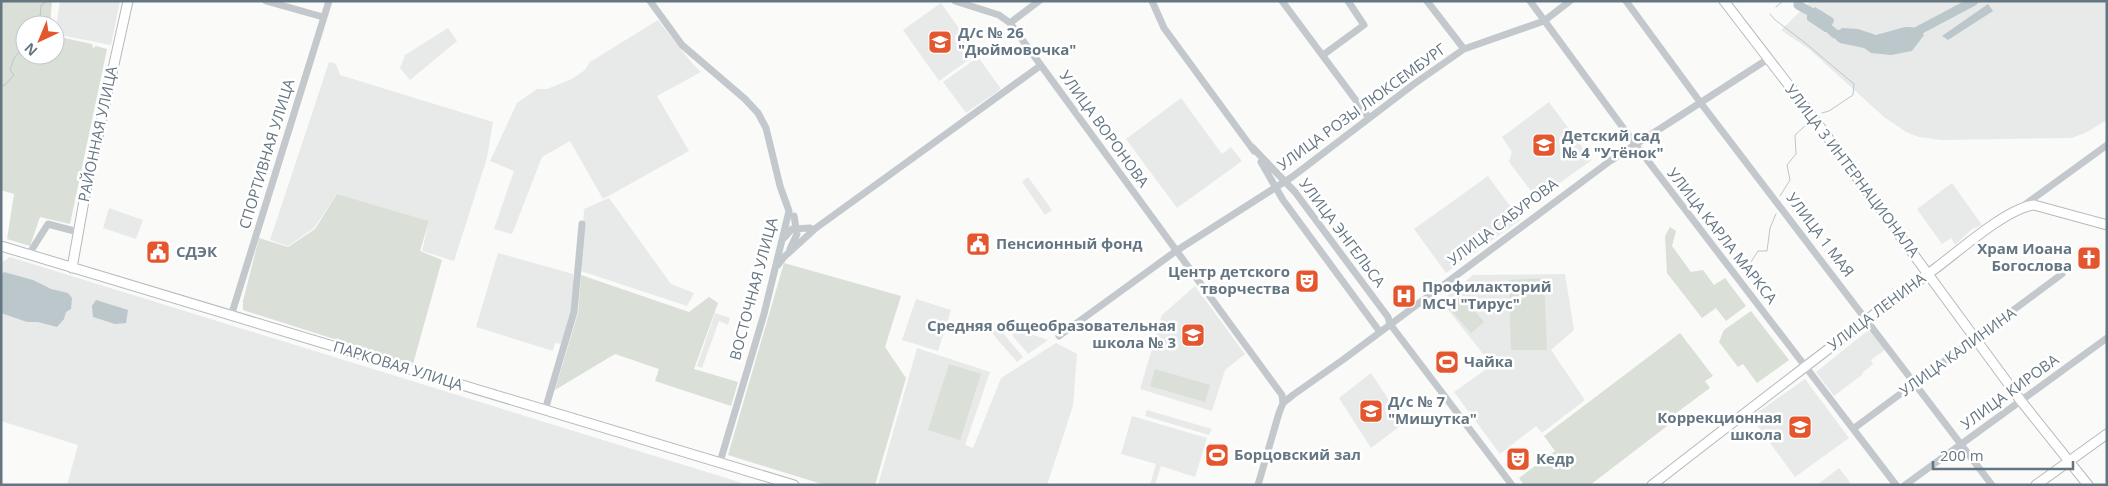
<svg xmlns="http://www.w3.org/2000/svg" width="2108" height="486" viewBox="0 0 2108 486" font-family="'Open Sans',sans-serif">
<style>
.built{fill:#e8e9e9}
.green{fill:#dadfd7}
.water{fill:#bbc7cb}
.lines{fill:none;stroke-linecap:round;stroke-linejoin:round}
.stream{stroke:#bbc7cb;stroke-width:1}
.river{stroke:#bbc7cb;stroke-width:9}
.major-casing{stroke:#b5babe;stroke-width:11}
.minor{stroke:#c3c8cc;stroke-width:7}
.major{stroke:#fff;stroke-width:9}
.labels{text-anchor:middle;stroke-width:5;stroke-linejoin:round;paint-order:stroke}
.poi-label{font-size:15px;font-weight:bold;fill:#657683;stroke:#fff;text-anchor:start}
.street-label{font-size:15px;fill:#657683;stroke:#fff}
</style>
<rect width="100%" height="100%" fill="#fafaf8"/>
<path class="built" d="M60,1h60l-9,44 -56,-11z
M1811,1h296v119l-20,12 -15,6 -131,2 -22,-3 -13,-5 -22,-15 -75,-68 -28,-19z
M941,3l36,51 -38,27 -36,-51z
M658,20l33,42 10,10 -44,24 32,55 -86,48 -33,-58 -28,16 -30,77 -18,-5 20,-58 -24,-10 27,-58 20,-14h10l25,-10 13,-9 5,-8z
M448,28l9,13 -47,39 -10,-12 5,-13z
M978,57l23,32 -35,24 -23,-31z
M329,62l7,2 4,11 153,47 -6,36 -33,103 -32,-10 7,-30 -92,-27 -23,34 -26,18 -18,-6z
M1181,98l41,56 9,-7 11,14 -65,47 -51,-69z
M1549,102l43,58 -55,39 -28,-37 3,-10 -10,-15z
M1488,176l32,44 -74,53 -32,-44z
M1028,177l24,33 -7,5 -23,-33z
M1952,183l30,42 -10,4 -17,16 -4,-7 -9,6 -25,-35z
M609,198l62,86 23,9 -7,13 -106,-35 3,-62z
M109,208l34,12 -7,19 -33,-11z
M498,253l75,21 2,27 -12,43 -8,-1 -2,8 -77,-24z
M10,257l713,220 25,8h-681l11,-40 -77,-24v-158z
M1565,274l9,56 -23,20 34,50 -43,33 -6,-7 -36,28 -46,-62 38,-27 -51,-64 32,-26z
M1195,286l50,68 -20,16 -13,41 -72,-22 22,-74z
M916,299l35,11 -13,41 -36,-11z
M715,313l15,5 -2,7 -9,-4 -17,47 -5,-2z
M998,327l25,30 -6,5 -25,-29z
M1871,328l15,21 -15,11 2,4 -11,9 1,1 -29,22 -18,-24z
M1019,330l29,10 -20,14 -16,-19z
M1056,343l21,11 -4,52 -26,79h-169l39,-137 73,24 -25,73 8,3 28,-70z
M1371,373l33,50 -33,25 -32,-50z
M1805,379l44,59 -54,39 -44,-60z
M1147,410l65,19 -3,6 -64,-19z
M1132,416l75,22 -12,39 -34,-11 -6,19h-5l6,-21 -35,-10z
M1839,468l13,17h-35z"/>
<path class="green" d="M1,1h51l-2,24h-25v30h12l-7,8 10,-8h15v-19l37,8 1,4 3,-2 11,3 -37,175 -30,-7 -10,29 -23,-7 7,-45 -13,-4z
M337,194l92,27 -9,30 22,9 -29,104 -170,-54v-9l16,-63 29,9 27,-18z
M1670,227l6,4 -4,15 19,26 12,-2 11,15 11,-7 21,28 -20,15 -10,-13 -14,10 -35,-45 -2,-37z
M784,263l117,33 -16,51 21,31 -31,107h-50l-97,-30z
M581,275l108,37 20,-15 9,6 -24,66 44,13 -7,24 -76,-25 4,-12 -44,-15 -60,36 23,-77z
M1544,278l3,72h-36l-2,-70z
M1460,294l24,28 -13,11 -24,-27z
M1751,311l38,49 -32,23 -14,-19 -5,3 -19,-25 5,-12z
M1680,333l33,43 -8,5 5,7 -38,28 3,4 -85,65h-66l-5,-7 36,-27 -11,-15z
M949,364l32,10 -21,66 -32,-10z
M1155,369l55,16 -5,17 -55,-16z"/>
<path class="water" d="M1988,4l5,7 -45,29 -6,-4z
M1815,7l18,11 1,3 -6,11h-3l-18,-12v-5z
M1905,27c9,0 14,0 19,8l-12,16 -21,4 -20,-2 -7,-5 -24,-5 -4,-3 -1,-6 7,-6 16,1 18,6z
M4,272l29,8 18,9 17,4 4,5 -1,11 -5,3 -2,7 -7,8 -19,-5h-11l-26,-9v-38z
M96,300l32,10 -2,13 -11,1 -22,-7 -1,-11z"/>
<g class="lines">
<path class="stream" d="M1776,7l7,-6
M1770,14l4,5 30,23 50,42 -1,11 -24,16 -7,2
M44,25l-4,-8 1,-12 7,-4
M1,86l4,-1 9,-10 -4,-5 4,-12 7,-8h4
M1780,196l10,-16 -3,-15 9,-11 -1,-19 11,-10
M1751,262l7,-11h9l3,-23 6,-14"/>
<path class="river" d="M1799,1l-1,4 13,7 24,22 12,2
M1910,35l64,-34"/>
<g class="major-casing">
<path id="major" d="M1724,1l80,104 217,296 67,84
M1,246l793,239
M72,268l13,-73 43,-194
M1652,485c94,-73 188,-146 284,-217 23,-17 71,-60 98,-63l73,20
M2036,485l71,-51"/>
</g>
<path class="minor" d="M266,1l57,16
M650,1l32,44 63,54 13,14 8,15 14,58 9,25 -25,103 -44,148
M955,1l44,14 11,8 272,372 1,8
M1152,1l12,27 90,123
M1282,1l87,117
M1427,1l37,48
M1530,1l105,143 261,341
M1626,1l74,101 292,383
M1010,23l29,-22
M1323,55l41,-30 -16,-24
M1252,147l43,45 93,125 2,7 122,161
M1261,162l22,38 97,132
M2023,206l84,-61
M784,238l8,-9 18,-1
M790,249l7,-15 -3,-18
M29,254l19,-30 30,8
M778,265l6,-8 32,-29 224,-162
M231,316l98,-315
M1059,336l117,-85 116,-74 122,-93 50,-35 80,-28 26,-20
M545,410l29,-98 8,-88
M1853,429l209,-155
M1258,485l21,-72 4,-10 10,-8 51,-36 266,-198 158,-102
M1905,485l202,-147"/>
<use href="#major" class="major"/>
</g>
<defs>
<g id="school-square" transform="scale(1.25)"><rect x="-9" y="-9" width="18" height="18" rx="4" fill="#e4572e" stroke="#fff"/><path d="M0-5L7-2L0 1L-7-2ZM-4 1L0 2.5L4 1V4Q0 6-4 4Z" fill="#fff"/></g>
<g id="civic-square" transform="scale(1.25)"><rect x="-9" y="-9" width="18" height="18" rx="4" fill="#e4572e" stroke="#fff"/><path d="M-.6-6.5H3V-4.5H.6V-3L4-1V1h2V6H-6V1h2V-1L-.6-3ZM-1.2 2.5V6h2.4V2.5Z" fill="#fff"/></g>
<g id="church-square" transform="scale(1.25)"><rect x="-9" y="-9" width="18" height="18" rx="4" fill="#e4572e" stroke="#fff"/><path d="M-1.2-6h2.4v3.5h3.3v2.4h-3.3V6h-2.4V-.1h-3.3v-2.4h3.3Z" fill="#fff"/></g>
<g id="theatre-square" transform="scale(1.25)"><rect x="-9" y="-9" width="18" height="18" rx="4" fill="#e4572e" stroke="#fff"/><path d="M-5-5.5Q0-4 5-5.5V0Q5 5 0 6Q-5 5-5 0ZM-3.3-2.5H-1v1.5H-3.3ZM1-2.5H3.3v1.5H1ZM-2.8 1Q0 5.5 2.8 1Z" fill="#fff"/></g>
<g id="hospital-square" transform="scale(1.25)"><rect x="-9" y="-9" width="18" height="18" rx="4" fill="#e4572e" stroke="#fff"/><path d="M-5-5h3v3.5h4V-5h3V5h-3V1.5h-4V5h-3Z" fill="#fff"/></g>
<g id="stadium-square" transform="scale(1.25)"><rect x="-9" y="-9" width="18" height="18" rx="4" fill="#e4572e" stroke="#fff"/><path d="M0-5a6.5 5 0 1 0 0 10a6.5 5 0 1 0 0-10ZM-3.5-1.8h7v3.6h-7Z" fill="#fff"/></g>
</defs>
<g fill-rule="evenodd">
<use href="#school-square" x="940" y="42"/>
<use href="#school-square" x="1544" y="145"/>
<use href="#civic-square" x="978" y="244"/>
<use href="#civic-square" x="158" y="252"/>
<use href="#church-square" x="2089" y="258"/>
<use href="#theatre-square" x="1307" y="281"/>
<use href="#hospital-square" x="1404" y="296"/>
<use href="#school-square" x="1193" y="335"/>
<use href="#stadium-square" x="1447" y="362"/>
<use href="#school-square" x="1371" y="411"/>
<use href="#school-square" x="1800" y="427"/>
<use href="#stadium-square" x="1217" y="455"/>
<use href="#theatre-square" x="1518" y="459"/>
</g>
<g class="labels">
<g class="poi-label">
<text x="958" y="38">Д/с № 26<tspan x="958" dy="17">"Дюймовочка"</tspan></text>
<text x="1562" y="141">Детский сад<tspan x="1562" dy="17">№ 4 "Утёнок"</tspan></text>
<text x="996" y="249">Пенсионный фонд</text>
<text x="2072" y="254" text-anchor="end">Храм Иоана<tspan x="2072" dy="17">Богослова</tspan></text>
<text x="176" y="257">СДЭК</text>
<text x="1290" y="277" text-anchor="end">Центр детского<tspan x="1290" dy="17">творчества</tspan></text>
<text x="1422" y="292">Профилакторий<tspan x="1422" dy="17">МСЧ "Тирус"</tspan></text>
<text x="1176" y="331" text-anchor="end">Средняя общеобразовательная<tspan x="1176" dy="17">школа № 3</tspan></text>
<text x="1464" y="367">Чайка</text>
<text x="1388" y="407">Д/с № 7<tspan x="1388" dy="17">"Мишутка"</tspan></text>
<text x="1782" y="423" text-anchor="end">Коррекционная<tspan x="1782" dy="17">школа</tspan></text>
<text x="1234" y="460">Борцовский зал</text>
<text x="1536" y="464">Кедр</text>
</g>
<g class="street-label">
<text transform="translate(1362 107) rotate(-36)" y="5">УЛИЦА РОЗЫ ЛЮКСЕМБУРГ</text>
<text transform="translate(1104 129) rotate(54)" y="5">УЛИЦА ВОРОНОВА</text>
<text transform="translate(98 134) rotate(-78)" y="5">РАЙОННАЯ УЛИЦА</text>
<text transform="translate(267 154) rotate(-73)" y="5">СПОРТИВНАЯ УЛИЦА</text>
<text transform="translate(1852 171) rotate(53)" y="5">УЛИЦА 3 ИНТЕРНАЦИОНАЛА</text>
<text transform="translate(1503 222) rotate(-37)" y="5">УЛИЦА САБУРОВА</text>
<text transform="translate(1342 233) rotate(53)" y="5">УЛИЦА ЭНГЕЛЬСА</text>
<text transform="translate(1820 235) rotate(53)" y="5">УЛИЦА 1 МАЯ</text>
<text transform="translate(1722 236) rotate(52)" y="5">УЛИЦА КАРЛА МАРКСА</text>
<text transform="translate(754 289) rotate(-75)" y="5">ВОСТОЧНАЯ УЛИЦА</text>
<text transform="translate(1877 312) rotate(-37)" y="5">УЛИЦА ЛЕНИНА</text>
<text transform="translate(1958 352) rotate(-36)" y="5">УЛИЦА КАЛИНИНА</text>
<text transform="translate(398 366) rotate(17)" y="5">ПАРКОВАЯ УЛИЦА</text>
<text transform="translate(2010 392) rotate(-36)" y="5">УЛИЦА КИРОВА</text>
</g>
</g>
<rect width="2108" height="486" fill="none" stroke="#657683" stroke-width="5"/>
<g transform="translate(40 40) rotate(224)"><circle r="24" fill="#ffffff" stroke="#c1c8cd"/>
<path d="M0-4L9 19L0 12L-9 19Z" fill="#e4572e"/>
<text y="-8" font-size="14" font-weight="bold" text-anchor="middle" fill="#657683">N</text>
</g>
<path d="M1933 461v8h140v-8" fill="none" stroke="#657683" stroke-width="2.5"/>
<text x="1940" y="461" font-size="15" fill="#657683" stroke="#ffffff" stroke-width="4" paint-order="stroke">200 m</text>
</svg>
